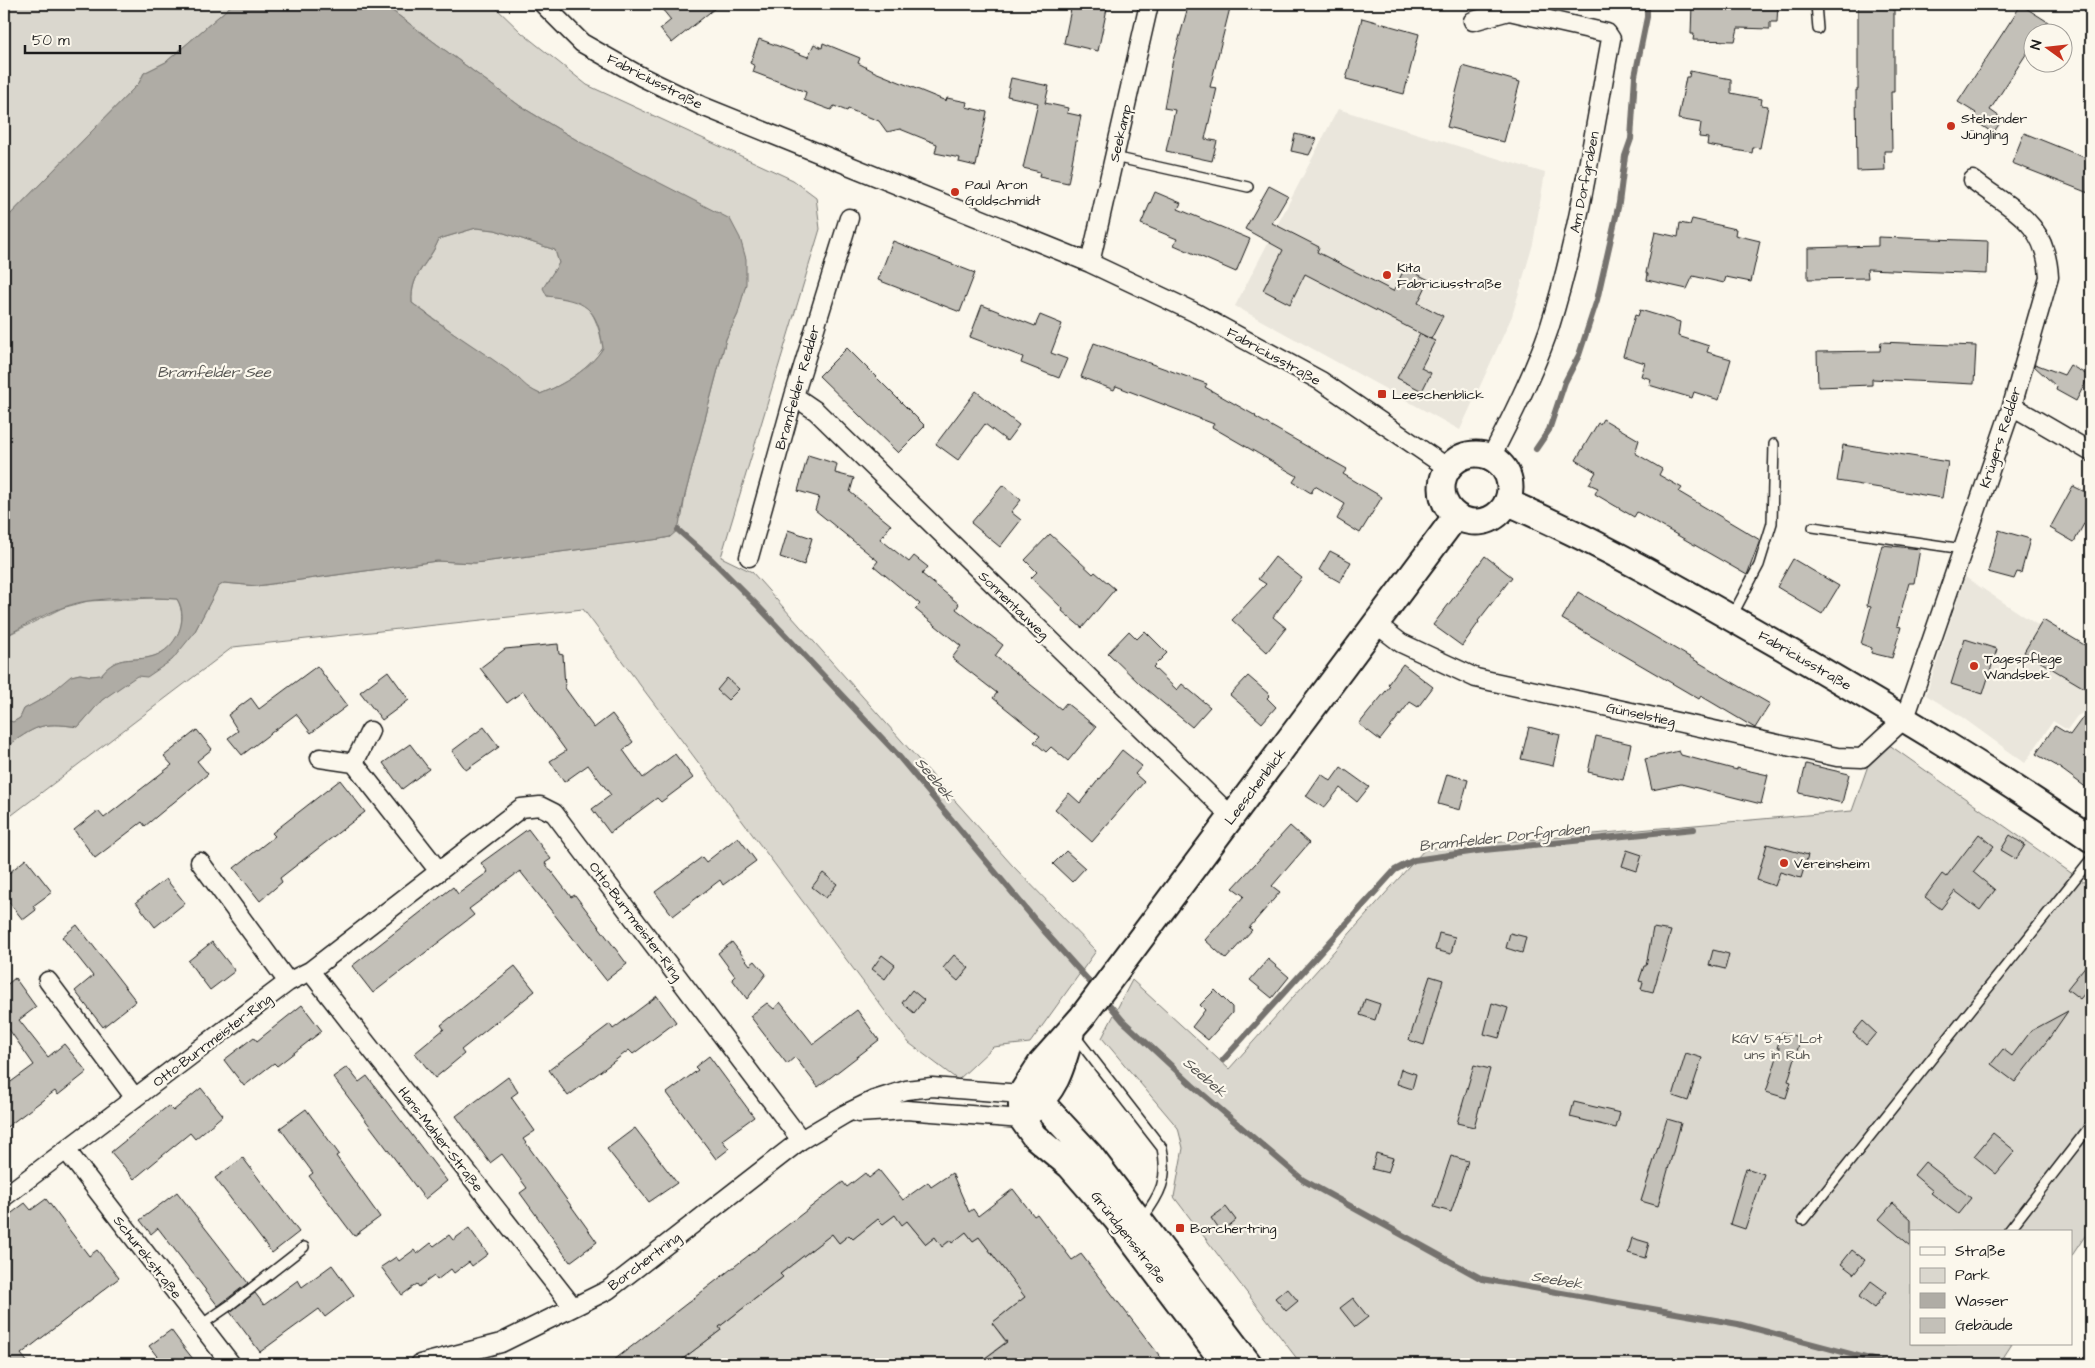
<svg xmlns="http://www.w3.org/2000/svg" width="2095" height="1368" viewBox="0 0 2095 1368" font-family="'Architects Daughter',sans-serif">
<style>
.built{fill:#eae6dc}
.green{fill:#dad7ce;stroke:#7b7a75}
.water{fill:#afaca5;stroke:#74726e;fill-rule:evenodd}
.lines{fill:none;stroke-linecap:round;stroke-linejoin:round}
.stream{stroke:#74726e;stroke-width:6}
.building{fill:#c3c0b8;stroke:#1c1c1c}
.lane-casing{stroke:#1c1c1c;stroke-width:12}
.street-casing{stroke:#1c1c1c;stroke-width:21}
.secondary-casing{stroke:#1c1c1c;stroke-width:29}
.lane{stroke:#fbf7ec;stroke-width:9}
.street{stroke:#fbf7ec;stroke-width:18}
.secondary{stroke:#fbf7ec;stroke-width:25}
.poi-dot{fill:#c8321e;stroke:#fbf7ec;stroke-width:2}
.labels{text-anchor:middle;stroke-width:4.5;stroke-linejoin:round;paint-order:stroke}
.street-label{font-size:14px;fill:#1c1c1c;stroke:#fbf7ec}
.poi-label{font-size:14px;fill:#1c1c1c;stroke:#fbf7ec;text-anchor:start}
.park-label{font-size:14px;fill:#555451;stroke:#fbf7ec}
.water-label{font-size:15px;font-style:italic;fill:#575653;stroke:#fbf7ec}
</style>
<rect width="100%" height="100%" fill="#fbf7ec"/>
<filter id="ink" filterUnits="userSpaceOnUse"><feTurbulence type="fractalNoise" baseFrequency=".02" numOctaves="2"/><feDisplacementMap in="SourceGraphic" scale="10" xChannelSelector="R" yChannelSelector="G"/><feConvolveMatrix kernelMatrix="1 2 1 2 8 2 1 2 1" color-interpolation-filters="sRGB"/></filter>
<g filter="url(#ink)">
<path class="built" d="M1338,109l207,64 -12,71 -21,72 -52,114 -225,-124z
M1965,577l74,49 4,-6 48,29v60l-14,7 -10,14 -14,-9 -28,42 -66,-48 -33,-20z"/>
<path class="green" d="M4,4h229l-67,58 -22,11 -5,10 -135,138z
M383,4h109l30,29 65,52 206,95 23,17 4,32 -99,328 31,15 260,293 84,86 -66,92 -37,4 -35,33 -49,-37 -326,-434 -350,38 -229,174v-73c32,-21 35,-27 74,-21l24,-27 92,-67 24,-46 6,-4 33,3 180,-25 38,2 185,-24 10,-2 12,-21 3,-21 41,-156 12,-25 -158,-172 -60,-36z
M476,228l19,2 60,20 4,13 -9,16 -3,17c9,1 20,1 29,4 18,6 24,31 27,48 -13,21 -40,37 -63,46l-15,-7 -12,-13 -26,-17 -75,-54c-2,-30 17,-38 27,-64z
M154,598l23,1c12,21 0,50 -23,57 -22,7 -36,-3 -53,19l-9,1 -12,-2 -8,2 -26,21 -22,12 -4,9 -7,4 -7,-2 -2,3v-86l58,-29 26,-7z
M1878,737l213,150v340l-20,30v-25h-160v112h101l-13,20h-698l-127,-167 9,-49 -5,-20 -76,-90 30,-58 97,89 196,-220 427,-38z
M895,1215l12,6 19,23 9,-7 7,9 24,-14 7,9 6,-4 29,38 22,18 -38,30 14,19 -29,22h-301l45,-34 -2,-3 63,-49 -2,-4 52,-40 7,9 10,-8 4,4 25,-20 5,5z"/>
<path class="water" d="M233,4h150l137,102 60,36 150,77 10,19 6,21v25l-8,30 -12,25 -41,156 -7,35 -8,7 -10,2 -185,24 -38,-2 -180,25 -33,-3 -6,4 -24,46 -22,27 -25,17 -10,-1 -35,24 -24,27c-39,-6 -42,0 -74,21v-25l2,-3 7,2 7,-4 4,-9 22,-12 25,-21 9,-2 11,2 10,-1c17,-22 31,-12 53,-19 22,-7 36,-37 23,-57 -29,-2 -60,-2 -89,2 -29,4 -59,22 -84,36v-416l135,-138 5,-10 22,-11zM476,228l19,2 60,20 4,13 -16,25 4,8c38,5 50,10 56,52 -13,21 -40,37 -63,46 -17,-8 -16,-12 -28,-21 -33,-24 -68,-45 -100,-70 -2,-30 17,-39 27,-64z"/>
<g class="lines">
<path class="stream" d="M1536,449l13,-19 16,-48 14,-27 18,-55 22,-97 6,-47 6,-17 4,-63 12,-59v-13
M678,530l34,30 46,46 138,147 150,180 51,57
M1103,997l20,24 69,64 111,95 179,99 256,45 150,40
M1223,1060l172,-190 19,-10 70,-10 210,-21"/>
</g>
<path class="building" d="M658,4h62l-48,39 -12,-14 11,-9z
M1072,4h36l-10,47 -34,-8z
M1195,4h36l-21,83 7,1 -12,51 12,2 -5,20 -46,-10 9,-41 -11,-2 8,-44 16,-57 6,1z
M1692,4h86l-1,18h-7v7l-32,-1 -3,13 -42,-1 1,-6h-3z
M1858,4h36v88h-3l1,59h-8l1,19 -28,1 -1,-81h2z
M2021,5l27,17 -8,10h-8v13l-42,65 13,9 -10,14 -21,-14 4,-6 -18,-11z
M1362,18l57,16 -15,60 -58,-15z
M759,39l49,18 6,-13 8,4 1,-5 37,15 -2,5 17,9 71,29 1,-3 20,4 -1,5 21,5 -11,54 -17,-4 1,-4 -25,-5 2,-9 -37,-15 -13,3 -8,-11 -31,-12 -1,2 -13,-5 -3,4 -27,-10 2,-8 -53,-20 2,-6 -5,-3z
M1463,66l57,16 -16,60 -57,-15z
M1690,71l41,8v14l31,6 -1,6 7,1 -8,42 -7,-1 -1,6 -45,-8 1,-7 -9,-1 2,-14 -23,-4 8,-42h3z
M1011,78l38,8 -4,17 23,5 -1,5 14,3 -13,67 -29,-6 1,-5 -17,-4 15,-65 -31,-7z
M2024,133l67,27v34l-79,-31z
M1295,134l22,5 -8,16 -18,-4z
M1269,186l19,10 -16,27 47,24 -2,5 76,39 12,-23 24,12 -11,23 25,13 -12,23 -126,-65 -15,30 -27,-14 20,-40 -38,-21z
M1155,192l26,11 -3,6 72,30 -14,33 -62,-27 3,-6 -36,-15z
M1692,219l44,10 -1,6 25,6 -9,41 -25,-5 -2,6 -31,-7 -6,13 -40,-9 1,-6 -2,-1 9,-41 23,5 2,-14 10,2z
M1878,237l110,4 -1,33 -120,-5 1,9 -60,1v-31l70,-2z
M893,241l82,32 -15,39 -82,-32z
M982,305l53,21 5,-11 22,9 -11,29 16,6 -8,19 -38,-15 2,-6 -53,-20z
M1640,310l40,12 -2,14 31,10 -2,6 24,7 -12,41 -25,-8 -2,6 -43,-13 2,-6 -10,-3 4,-13 -22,-7 12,-41 3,1z
M1420,334l15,7 -14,27 10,5 -9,18 -25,-13z
M1881,342l95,4 -2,38 -102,-5v6l-54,2 -1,-35 63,-1z
M1094,343l113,41 -2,3 51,29 -1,1 92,52 -4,5 39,23 -22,36 -23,-14 8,-15 -30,-18 -4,7 -18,-11 4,-6 -85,-49 2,-3 -98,-38 -2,4 -33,-13z
M847,348l78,78 -27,27 -79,-77z
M2035,364l29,11 6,-10 19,11 -13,25 -20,-11 1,-3 -23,-21z
M976,391l43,34 -12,16 -22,-17 -27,36 -22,-16z
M1603,419l36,21 -4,13 27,16 -3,6 23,13 -3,4 81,48 -13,35 -110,-63 -3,5 -39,-23 3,-6 -9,-4 7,-12 -20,-12 22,-37 2,1z
M1843,445l105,17 -6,36 -105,-17z
M808,455l29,9 -2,9 19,5 -4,14 41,33 -11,14 29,23 5,-6 14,11 -6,7 37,30 -3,5 47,36 -8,11 66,53 5,-6 30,24 -28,34 -17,-14 -5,5 -12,-10 6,-6 -47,-38 4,-5 -45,-35 9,-12 -46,-37 5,-5 -46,-38 4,-5 -63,-51 4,-13 -21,-6z
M1003,485l18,15 -10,12 10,8 -21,27 -29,-24z
M2073,486l18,9v16l-17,31 -24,-14z
M788,530l24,8 -8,27 -24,-8z
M1999,530l31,9 -9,34 -4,-1 -3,7 -26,-7z
M1050,534l43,40 2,-2 20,17 -33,39 -20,-17 1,-2 -32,-31 6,-6 -12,-12z
M1882,545l38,4 -6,34h-5l-12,43 4,1 -9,31 -21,-5 1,-5 -11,-4 10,-37 -4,-1 1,-7z
M1330,551l21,11 -11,20 -21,-12z
M1485,556l27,21 -34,44 1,1 -17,24 -29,-21z
M1275,557l27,21 -29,39 13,11 -19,24 -35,-32 34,-36 -8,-5z
M1793,559l46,27 -17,28 -45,-27z
M1578,592l192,112 -15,24 -54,-32 -2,3 -137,-80z
M2043,620l48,29v43l-67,-40z
M1129,631l8,8 8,-8 22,22 -14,14 24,23 5,-6 28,23 -18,20 -51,-42 -33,-32z
M1965,639l32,10 -14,45 -32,-10z
M558,644l1,10 4,1 2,33 29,40 18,-14 21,28 -10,8 20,28 32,-24 18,24 -32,24 -4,-4 -47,35 -18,-24 19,-14 -23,-30 -24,17 -14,-21 16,-10 -43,-60 -16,12 -27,-35 25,-19z
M1403,664l30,23 -15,20 -8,-5 -30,38 -21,-16 31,-38 -2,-2z
M317,666l30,40 -36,27 -15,-19 -54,41 -14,-17 10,-7 -10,-16 23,-17 8,11z
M388,671l21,29 -27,20 -22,-28z
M1248,676l22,19 -3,3 9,9 -14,16 -32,-28z
M727,678l12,11 -11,11 -11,-10z
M2091,706v85l-34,-25 -21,-12 19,-28 15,9z
M484,727l15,20 -33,23 -14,-19z
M1529,727l31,8 -7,31 -32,-7z
M197,730l15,19 -15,12 11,13 -63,52 -3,-4 -47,36 -21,-28 24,-19 6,7 68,-53 -8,-9z
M1596,736l35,8 -8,36 -35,-8z
M410,744l19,25 -27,20 -19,-26z
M1122,750l20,16 -7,8 9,8 -52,60 -37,-33 14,-16 11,10z
M1679,751l2,4 56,15v-2l31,7 -7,29 -80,-20 -29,6 -7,-31z
M1806,764l43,10 -7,29 -43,-10z
M1341,767l28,20 -12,15 -17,-14 -16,20 -18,-12 15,-22 10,7z
M1447,774l21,6 -8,30 -22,-6z
M340,780l25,32 -85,66 2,4 -22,19 -26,-33 41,-32 -3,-3z
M1290,826l19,17 -37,43 8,6 -31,36 3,2 -26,29 -21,-19 39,-44 -11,-8z
M528,829l23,30 -6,4 26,34 4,-2 52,69 -21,16 -86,-109 -51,38 5,6 -101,78 -21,-27 101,-79 5,7 30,-22 -7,-9z
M1979,834l15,12 -21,26 22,18 -15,20 -25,-19 -14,18 -16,-12 17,-23 4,3z
M2010,835l15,10 -9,14 -15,-9z
M738,837l18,24 -33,24 -3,-5 -47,36 -18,-24 47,-35 4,5z
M1767,844l41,11 -7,23 -21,-6 -5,14 -18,-6z
M1627,850l15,5 -5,16 -15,-5z
M1066,851l19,17 -13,14 -19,-18z
M26,859l26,33 -19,14 3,4 -13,10 -19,-24v-19z
M823,873l14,11 -11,14 -14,-11z
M166,879l19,24 -30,24 -19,-25z
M77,925l59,76 -33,26 -28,-36 18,-15 -31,-39z
M1653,928l18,3 -18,61 -12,-3 2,-7 -4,-1 5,-15h2z
M1439,933l16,4 -4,17 -16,-4z
M1510,933l16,4 -4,16 -16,-5z
M212,942l23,29 -25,19 -22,-29z
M732,942l18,23 5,-4 11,13 -19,25 -15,-20 3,-3 -17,-23z
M1713,950l16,4 -4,15 -16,-4z
M882,955l13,10 -10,14 -13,-10z
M954,955l15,13 -11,13 -15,-13z
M1268,959l21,18 -17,21 -22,-18z
M2091,959v27l-11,13 -13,-10z
M515,966l20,25 -74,59 3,4 -29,24 -20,-25 29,-24 -3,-4z
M1430,976l13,4 -19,65 -15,-5z
M15,978l21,29 -17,13 29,37 16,-13 23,28 -29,23 -3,-4 -51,38v-42l30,-22 -26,-37 -4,3v-44z
M912,990l12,10 -10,13 -12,-10z
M1215,990l17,17v6l-24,27 -16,-13 13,-17 -5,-5z
M657,996l19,26 -43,32 -4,-4 -61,46 -19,-26 61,-46 3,5z
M1365,999l15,5 -5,16 -15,-5z
M780,1002l33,42 44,-34 22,30 -61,47 -23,-30 -8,7 -37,-48 17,-13 7,6z
M1492,1003l16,5 -9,30 -15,-4z
M302,1005l20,26 -45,35 -3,-3 -30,23 -20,-26 30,-23 3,4z
M2068,1011l-18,26 -35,45 -24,-18 12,-15 9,7 19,-25z
M1863,1021l13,12 -10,12 -13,-12z
M1782,1032l19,6 -13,43 3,1 -5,16 -20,-6 14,-44h-3z
M1686,1053l16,5 -14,43 -15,-5z
M709,1056l45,61 -32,23 7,9 -13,10 -49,-66 31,-23 -3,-3z
M1474,1065l16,4 -16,58 -17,-4z
M347,1067l12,15 8,-6 80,105 -22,18 -92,-122z
M1401,1069l15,5 -4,15 -15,-5z
M508,1077l10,15 -7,5 24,34 -12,8 74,103 -27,20 -50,-69 7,-5 -25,-34 -12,9 -34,-47z
M201,1088l22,27 -28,24 -5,-6 -56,46 -23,-27 57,-46 5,5z
M1574,1102l46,11 -4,15 -46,-11z
M306,1109l33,45 -3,2 44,61 -26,19 -45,-60 4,-3 -33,-45z
M1667,1119l14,4 -23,83 -17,-5z
M635,1128l42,55 -28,19 -42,-53z
M1993,1133l22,18 -19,23 -22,-18z
M1376,1153l17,5 -5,15 -16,-4z
M1451,1156l17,5 -17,51 -17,-5z
M243,1158l56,74 -27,21 -57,-75z
M1925,1162l46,36 -13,16 -27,-21 2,-2 -19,-16z
M1746,1168l18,6 -19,55 -15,-5z
M879,1170l24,30 25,-18 3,5 21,-14 17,39 4,-3 5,7 35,-27 21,27 3,-2 35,46 9,-6 85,110h-189l30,-22 -15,-19 33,-26 -46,-60 -6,4 -7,-9 -14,11 -2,-3 -8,7 -7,-10 -9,7 -19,-23 -5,4 -7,-10 -12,9 -5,-5 -25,20 -4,-4 -10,8 -7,-9 -52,40 3,3 -64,50 2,3 -45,34h-67l234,-182 4,5 18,-14 4,5z
M177,1192l71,91 -30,23 -60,-78 -7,6 -11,-14z
M46,1199l43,57 8,-6 22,28 -98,76 8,10h-25v-145l21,-16 6,7z
M1893,1203l18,16v27l-32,-27z
M1226,1207l10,13 -15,12 -10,-14z
M469,1228l19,26 -16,12 -3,-4 -15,11 -3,-4 -14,11 -3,-4 -15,11 -2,-3 -15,11 -21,-28 15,-10 3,4 15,-11 3,4 14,-11 3,3 15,-11 4,5z
M1632,1238l17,5 -4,15 -17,-5z
M1852,1250l13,10 -11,14 -13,-10z
M332,1265l22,30 -29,22 -6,-8 -59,43 -30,-40 25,-19 9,12 34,-25 4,7z
M1871,1281l15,11 -12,16 -15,-11z
M1287,1288l11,13 -12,10 -11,-13z
M1353,1298l15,19 -13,10 -15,-19z
M171,1330l11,15 15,19h-34l-14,-18z"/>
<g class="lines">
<g class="lane-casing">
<path id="lane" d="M1816,4l2,25
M1114,157l134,30
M1813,527l150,22
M1732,616l27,-51 13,-42 2,-79
M1075,1036l87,112c7,31 -2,47 -20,71
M1803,1220l288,-361
M2008,1232l83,-107
M201,1325l29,-20 74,-58"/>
</g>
<g class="street-casing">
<path id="street" d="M543,4l39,39 60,34 60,29 388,157 104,49 127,69 127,87
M1473,21l36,-10 98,22 4,6c-18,97 -32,196 -62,290 -15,44 -36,86 -58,128
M1090,263l59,-259
M794,396l22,15 416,406
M2012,406l79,46
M749,557l45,-161 55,-178
M1376,624l25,19 75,35 361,79 25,1 43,-40 107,-312 37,-129c-3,-56 -36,-66 -76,-97
M370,731l-16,32 84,107
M320,758l34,5
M200,862l88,120
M310,971l263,336
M48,981l87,117
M858,1113l48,-3 116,9
M66,1150l165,214
M4,1197l284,-215 22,-11 211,-163 19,-2 14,7 247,327
M420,1364l81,-21 107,-53 193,-150 44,-26 29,-14 32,-10 26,-3 89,7"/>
</g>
<g class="secondary-casing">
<path id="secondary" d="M1442 488a34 34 0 1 1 68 0a34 34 0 1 1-68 0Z
M1507,502c99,43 193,98 287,152 101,59 201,118 297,185
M1021,1094l20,8 49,53 159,209
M1028,1114c29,-26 33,-44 43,-80
M1225,1364l-109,-145 -46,-53 -36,-30 -12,-17 -1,-25 20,-31 41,-46 374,-501"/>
</g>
<use href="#lane" class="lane"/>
<use href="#street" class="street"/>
<use href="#secondary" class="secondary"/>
</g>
</g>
<g class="poi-dot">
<circle cx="1951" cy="126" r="5"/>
<circle cx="955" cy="192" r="5"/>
<circle cx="1387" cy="275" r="5"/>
<rect x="1377" y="389" width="10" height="10" rx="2.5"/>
<circle cx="1974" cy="666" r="5"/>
<circle cx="1784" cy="863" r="5"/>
<rect x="1175" y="1223" width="10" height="10" rx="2.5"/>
</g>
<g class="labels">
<g class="street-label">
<text transform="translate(655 81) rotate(27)" y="5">Fabriciusstraße</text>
<text transform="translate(1120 133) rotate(-77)" y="5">Seekamp</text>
<text transform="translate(1584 182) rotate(-79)" y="5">Am Dorfgraben</text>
<text transform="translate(1274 356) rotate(29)" y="5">Fabriciusstraße</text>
<text transform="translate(797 387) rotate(-74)" y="5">Bramfelder Redder</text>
<text transform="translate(2000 437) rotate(-72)" y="5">Krügers Redder</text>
<text transform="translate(1014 605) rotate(44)" y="5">Sonnentauweg</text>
<text transform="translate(1805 660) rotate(30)" y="5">Fabriciusstraße</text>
<text transform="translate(1641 714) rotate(12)" y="5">Günselstieg</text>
<text transform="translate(1255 786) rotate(-53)" y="5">Leeschenblick</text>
<text transform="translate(636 921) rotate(53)" y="5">Otto-Burrmeister-Ring</text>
<text transform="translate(212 1040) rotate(-37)" y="5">Otto-Burrmeister-Ring</text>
<text transform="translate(441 1139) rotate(52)" y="5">Hans-Mahler-Straße</text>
<text transform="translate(1129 1237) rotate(52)" y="5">Gründgensstraße</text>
<text transform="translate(148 1257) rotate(52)" y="5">Schurekstraße</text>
<text transform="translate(644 1261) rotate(-37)" y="5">Borchertring</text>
</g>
<g class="poi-label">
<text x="1961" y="123">Stehender<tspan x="1961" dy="16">Jüngling</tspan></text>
<text x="965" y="189">Paul Aron<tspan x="965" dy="16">Goldschmidt</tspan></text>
<text x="1397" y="272">Kita<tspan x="1397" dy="16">Fabriciusstraße</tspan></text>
<text x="1392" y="399">Leeschenblick</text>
<text x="1984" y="663">Tagespflege<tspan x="1984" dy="16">Wandsbek</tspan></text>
<text x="1794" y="868">Vereinsheim</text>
<text x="1190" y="1233">Borchertring</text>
</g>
<g class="park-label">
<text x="1777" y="1043">KGV 545 Lot<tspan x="1777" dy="16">uns in Ruh</tspan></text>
</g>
<g class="water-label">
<text x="214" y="377">Bramfelder See</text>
<text transform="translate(935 779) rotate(50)" y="5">Seebek</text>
<text transform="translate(1504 837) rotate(-6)" y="5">Bramfelder Dorfgraben</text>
<text transform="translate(1205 1077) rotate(41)" y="5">Seebek</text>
<text transform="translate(1557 1280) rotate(10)" y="5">Seebek</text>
</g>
</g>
<rect width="2095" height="1368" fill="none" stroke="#fbf7ec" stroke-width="20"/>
<rect x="10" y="10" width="2075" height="1348" fill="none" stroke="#1c1c1c" stroke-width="2" filter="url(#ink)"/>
<rect x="1910" y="1230" width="162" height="115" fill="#fbf7ec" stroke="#a29f99"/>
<rect x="1920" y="1247" width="25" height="8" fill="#fbf7ec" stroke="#a29f99"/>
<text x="1955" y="1256" font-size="15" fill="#1c1c1c">Straße</text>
<rect x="1920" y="1268" width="25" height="15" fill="#dad7ce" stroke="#a29f99"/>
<text x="1955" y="1280" font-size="15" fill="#1c1c1c">Park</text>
<rect x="1920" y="1293" width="25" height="15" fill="#afaca5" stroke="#a29f99"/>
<text x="1955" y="1306" font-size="15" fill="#1c1c1c">Wasser</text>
<rect x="1920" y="1318" width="25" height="15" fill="#c3c0b8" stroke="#a29f99"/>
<text x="1955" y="1330" font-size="15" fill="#1c1c1c">Gebäude</text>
<g transform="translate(2048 48) rotate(285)"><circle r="24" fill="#fbf7ec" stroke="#a29f99"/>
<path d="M0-4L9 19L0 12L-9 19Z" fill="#c8321e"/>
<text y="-8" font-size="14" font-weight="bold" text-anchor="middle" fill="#1c1c1c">N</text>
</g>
<path d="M25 45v8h155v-8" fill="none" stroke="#1c1c1c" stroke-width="2.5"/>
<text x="32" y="45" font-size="15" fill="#1c1c1c" stroke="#fbf7ec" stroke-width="4" paint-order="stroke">50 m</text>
</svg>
